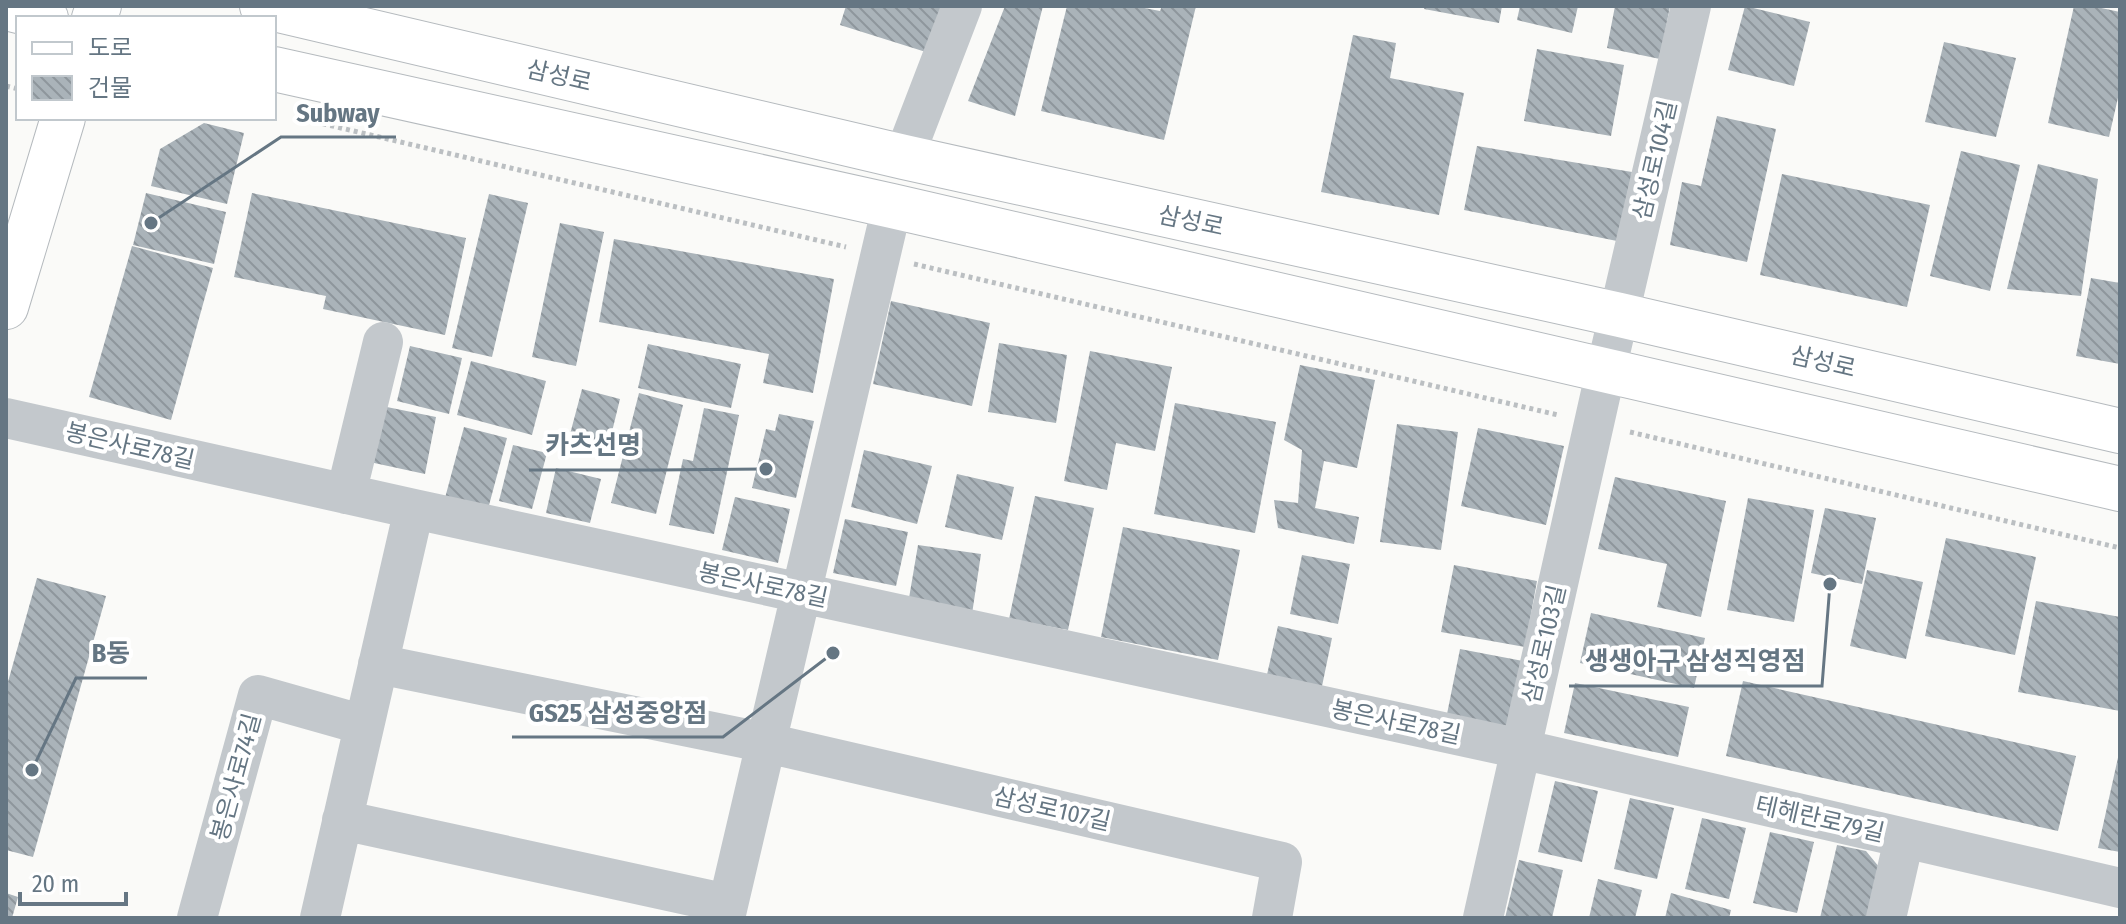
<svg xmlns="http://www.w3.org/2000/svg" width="2126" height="924" viewBox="0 0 2126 924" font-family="'Fira Sans Condensed','Noto Sans KR',sans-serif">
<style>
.building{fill:url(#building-back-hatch)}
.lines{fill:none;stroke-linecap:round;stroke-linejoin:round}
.major-casing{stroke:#b5babe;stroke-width:46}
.path{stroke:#bbbfc2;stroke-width:5;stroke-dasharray:4 4;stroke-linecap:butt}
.minor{stroke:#c3c8cc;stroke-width:40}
.major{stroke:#fff;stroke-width:44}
.labels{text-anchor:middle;stroke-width:8;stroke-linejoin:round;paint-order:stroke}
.street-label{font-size:24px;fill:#657683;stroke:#fff}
.leader{fill:none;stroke:#657683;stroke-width:3}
.callout-dot{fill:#657683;stroke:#fff;stroke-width:3}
.callout-label{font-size:26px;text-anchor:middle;font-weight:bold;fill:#657683;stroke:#fff;stroke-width:8;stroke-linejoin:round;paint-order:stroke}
</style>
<defs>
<pattern id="building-back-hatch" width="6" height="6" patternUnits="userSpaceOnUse" patternTransform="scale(2)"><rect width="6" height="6" fill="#aab3b9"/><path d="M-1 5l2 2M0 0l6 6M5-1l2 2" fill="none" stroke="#8e969c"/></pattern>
</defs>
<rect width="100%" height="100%" fill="#fafaf8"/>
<path class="building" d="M846,6h97l-14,47 -89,-28z
M1005,6h38l-28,110 -47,-15z
M1067,6h67l26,5 2,-5h34l-32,134 -123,-29z
M1425,6h77l-3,17 -75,-14z
M1520,6h58l-6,27 -55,-13z
M1615,6h55l-10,53 -53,-11z
M1745,6l65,16 -16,64 -66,-16z
M2074,6h18l28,6v77l-11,48 -61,-14z
M1353,35l43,8 -6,35 74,15 -25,122 -118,-23z
M1944,42l72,16 -20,79 -71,-15z
M1537,49l87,16 -13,71 -87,-15z
M1717,116l59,13 -29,133 -77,-17 12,-63 19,4z
M204,123l40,10 -17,71 -76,-18 9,-37z
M1477,146l155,26 -15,69 -153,-31z
M1961,151l59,14 -30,126 -60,-15z
M2038,164l60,15 -17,117 -74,-7z
M1782,174l148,31 -23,102 -147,-32z
M146,193l80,19 -12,52 -81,-19z
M252,193l214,45 -21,97 -122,-26 3,-13 -92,-19z
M489,194l39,9 -36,154 -40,-9z
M560,223l44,9 -28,134 -44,-9z
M614,239l220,40 -21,114 -50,-10 6,-29 -170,-32z
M132,246l81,22 -42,152 -82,-23z
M2091,278l29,5v81l-44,-8z
M891,301l99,22 -18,83 -99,-22z
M999,343l68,12 -11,68 -68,-11z
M648,344l93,20 -10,44 -93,-20z
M410,346l52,12 -13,56 -52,-13z
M1090,351l82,16 -17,84 -39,-8 -9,47 -43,-9z
M471,361l75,20 -14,54 -75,-20z
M1300,365l75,15 -18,88 -33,-7 -9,47 44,9 -5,27 -76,-16 -4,-28 24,3 4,-53 -18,-10z
M582,389l38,10 -12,49 -39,-10z
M639,393l44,12 -27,109 -45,-11z
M1175,403l101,19 -21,111 -101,-19z
M377,405l59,12 -11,57 -60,-13z
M704,408l35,7 -25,119 -45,-9 14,-66 10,2z
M779,414l35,7 -18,77 -44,-10 14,-59 9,2z
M1397,424l61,8 -17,118 -61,-8z
M464,427l43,11 -19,71 -43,-11z
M1478,428l86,18 -18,79 -85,-19z
M513,445l34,8 -15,56 -33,-8z
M864,450l68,16 -15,58 -66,-17z
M556,468l45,11 -11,44 -44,-10z
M957,474l57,13 -12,53 -57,-13z
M1615,477l111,24 -25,116 -44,-10 10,-43 -69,-15z
M1035,496l59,12 -26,122 -59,-11z
M735,497l55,12 -12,54 -56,-13z
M1748,498l66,12 -20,112 -67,-12z
M1825,508l51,10 -14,66 -51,-11z
M845,519l63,13 -12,54 -63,-13z
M1123,527l117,23 -22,110 -117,-23z
M1946,538l90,19 -21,98 -90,-19z
M918,545l63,9 -9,60 -64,-10z
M1302,555l48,9 -12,60 -48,-10z
M1454,565l83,16 -12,66 -84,-15z
M1867,570l56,12 -17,77 -56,-13z
M37,578l69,18 -73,261 -27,-7v-161z
M2036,601l84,16v94l-102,-19z
M1591,613l114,25 -11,50 -114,-25z
M1278,626l54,12 -11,53 -55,-12z
M1460,649l63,12 -13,70 -64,-12z
M1743,681l333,75 -18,75 -332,-75z
M1575,683l114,24 -11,50 -114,-24z
M2119,753h1v99l-22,-4z
M1555,781l43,10 -16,71 -44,-10z
M1630,798l44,10 -17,71 -43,-10z
M1702,818l44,10 -17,71 -44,-10z
M1770,832l44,10 -17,71 -44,-10z
M1837,845l29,6 18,22 -11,45h-53z
M1519,860l44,10 -11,48h-47z
M1598,879l44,11 -7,28h-46z
M6,893l12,4 -6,21h-6z
M1671,893l60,17 -2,8h-64z"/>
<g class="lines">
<g class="major-casing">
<path id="major" d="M262,6l642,151 716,158 500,116
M6,8l40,10
M94,18l5,-12
M274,69l618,137 1228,283
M6,307l57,-189"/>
</g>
<path class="path" d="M6,86l12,3
M307,120l539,127
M914,264l644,151
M1630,432l490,116"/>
<path class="minor" d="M904,157l58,-151
M6,418l408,91 1107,240 599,139
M346,494l37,-152
M378,664l389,79 515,119 -10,56
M342,820l386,84
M197,918l61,-223 106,30
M320,918l94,-409
M725,918l167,-712
M1483,918l123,-548 85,-364
M1886,918l18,-79"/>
<use href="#major" class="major"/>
</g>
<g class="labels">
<g class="street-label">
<text transform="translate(559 76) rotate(13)" y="8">삼성로</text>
<text transform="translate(1655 160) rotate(-77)" y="8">삼성로104길</text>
<text transform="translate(1191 221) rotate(12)" y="8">삼성로</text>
<text transform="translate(1823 362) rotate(13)" y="8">삼성로</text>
<text transform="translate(130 446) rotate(13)" y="8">봉은사로78길</text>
<text transform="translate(763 585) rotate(12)" y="8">봉은사로78길</text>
<text transform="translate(1544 644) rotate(-77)" y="8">삼성로103길</text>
<text transform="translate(1396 722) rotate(12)" y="8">봉은사로78길</text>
<text transform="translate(236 777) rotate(-75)" y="8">봉은사로74길</text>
<text transform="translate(1052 809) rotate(13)" y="8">삼성로107길</text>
<text transform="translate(1820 819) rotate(13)" y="8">테헤란로79길</text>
</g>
</g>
<path class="leader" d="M151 223L281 137H396M766 469L657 470H529M32 770L76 678H147M1830 584L1822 686H1569M833 653L723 737H512"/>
<g class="callout-dot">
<circle cx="151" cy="223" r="8"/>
<circle cx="766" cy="469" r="8"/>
<circle cx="32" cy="770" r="8"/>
<circle cx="1830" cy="584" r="8"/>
<circle cx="833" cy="653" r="8"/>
</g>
<g class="callout-label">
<text x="338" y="122">Subway</text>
<text x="593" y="454">카츠선명</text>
<text x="111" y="662">B동</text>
<text x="1695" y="670">생생아구 삼성직영점</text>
<text x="618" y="722">GS25 삼성중앙점</text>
</g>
<rect width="2126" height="924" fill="none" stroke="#657683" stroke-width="16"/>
<rect x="16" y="16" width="260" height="104" fill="#ffffff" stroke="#c1c8cd" stroke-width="2"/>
<rect x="32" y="42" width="40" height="12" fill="#ffffff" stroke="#c1c8cd" stroke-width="2"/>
<text x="88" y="56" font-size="24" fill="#657683">도로</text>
<rect x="32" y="76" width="40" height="24" fill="url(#building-back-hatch)" stroke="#c1c8cd" stroke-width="2"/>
<text x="88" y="96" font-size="24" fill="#657683">건물</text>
<path d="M20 892v12h106v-12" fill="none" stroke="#657683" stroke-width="4"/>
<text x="32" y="892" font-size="24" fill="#657683" stroke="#ffffff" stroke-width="6" paint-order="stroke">20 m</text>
</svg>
